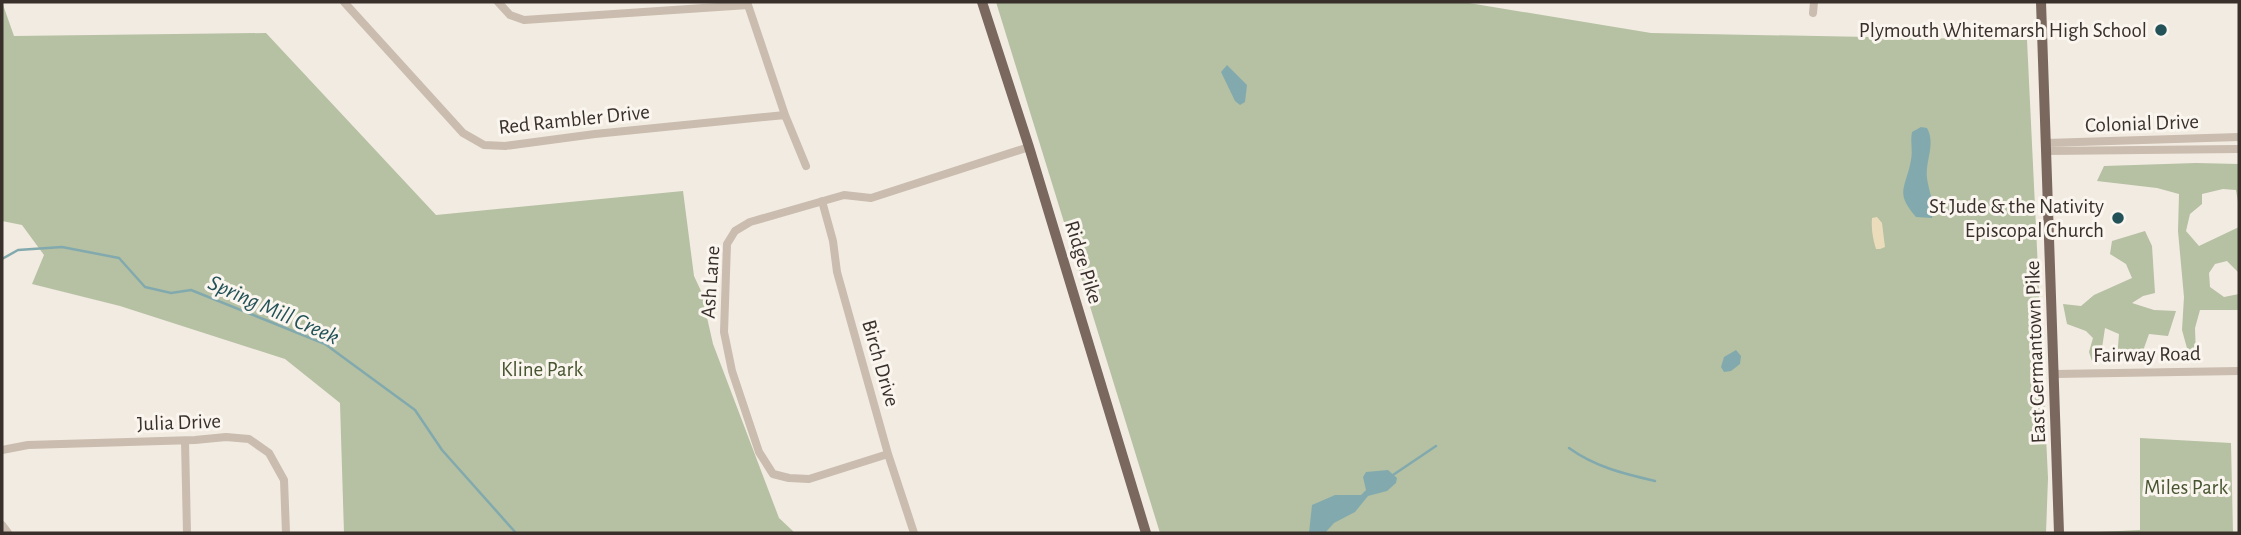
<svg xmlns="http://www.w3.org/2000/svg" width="2241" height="535" viewBox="0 0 2241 535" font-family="'Alegreya Sans',sans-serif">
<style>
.green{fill:#b5c1a2}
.sand{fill:#ebdcbb}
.water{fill:#82aaae}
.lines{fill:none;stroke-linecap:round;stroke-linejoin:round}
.stream{stroke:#82aaae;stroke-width:2.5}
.minor{stroke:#cabcae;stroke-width:8}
.major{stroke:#7a685e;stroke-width:10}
.poi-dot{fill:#235358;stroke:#faf5ee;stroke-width:2.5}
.labels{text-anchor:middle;stroke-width:6;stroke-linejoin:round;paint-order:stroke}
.poi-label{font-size:21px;fill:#39302c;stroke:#faf5ee;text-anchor:end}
.street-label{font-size:21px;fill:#39302c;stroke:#faf5ee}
.park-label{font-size:21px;fill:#475631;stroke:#faf5ee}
.water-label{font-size:23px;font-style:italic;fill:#235358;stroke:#faf5ee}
</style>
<rect width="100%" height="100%" fill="#f2ebe1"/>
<path class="green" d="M2,2l12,34 252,-3 170,182 247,-24 11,85 7,15 12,53 66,174 16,15h-451l-4,-130 -55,-44 -165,-53 -88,-22 12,-29 -22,-30 -20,-4z
M996,2h467l188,31 376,7 21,438 -2,55h-886z
M2196,163l43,1v44l-3,-18 -13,-1 -21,5v10l-12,10 -4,17 13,15 40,-19v46l-12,-12 -12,3 -6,9 1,14 14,10 15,-3v16h-39l-5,18 1,30 -6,1 -8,-29 2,-33 -6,-66 1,-37 -22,-6 -60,-7 7,-15z
M2145,231l7,15 3,47 -12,3 -11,7 22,7 22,1 -8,25 -19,-2 -10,28 -22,-2 2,-26 -14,-6 -3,20 -10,13 -3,-9 4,-14 -7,-7 -19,-7 -4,-20 18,2 13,-11 38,-17 -6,-14 -16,-10 2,-13z
M2140,438l91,5 2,90h-158l65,-3z"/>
<path class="sand" d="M1877,217l5,6 3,24 -5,2h-4c-3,-9 -5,-21 -4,-31z"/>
<path class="water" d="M1227,65l20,20 -2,17 -5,3 -5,-4 -14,-29z
M1921,127l6,1c9,16 -2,33 0,50 2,15 8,25 5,40l-16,-1c-22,-25 -10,-29 -5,-57 2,-10 -1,-18 1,-28z
M1736,350l5,6 -1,8 -9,7 -7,1 -3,-5 3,-10z
M1388,470l9,8 -1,5 -9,8 -19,5 -13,16 -21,11 -9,10h-16l3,-28 23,-10h26l5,-5 -3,-13 3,-5z"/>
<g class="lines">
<path class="stream" d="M2,259l16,-9 44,-3 57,11 26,29 26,6 20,-3 134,54 90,66 27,40 74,83
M1569,448c26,19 56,26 86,33
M1393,475l43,-29"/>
<path class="minor" d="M344,2l119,131 21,12 21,1 90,-12 190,-19
M498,2l12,13 14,5 224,-15
M747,2l38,113 21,51
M1813,13l1,-11
M2046,143l193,-6
M2046,151l193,-2
M822,201l11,40 4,31 51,182 26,79
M2055,374l184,-3
M185,441l2,92
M2,450l26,-5 167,-5 31,-3 23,2 20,14 15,27 2,53
M888,454l-79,25 -20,-1 -16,-4 -14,-22 -27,-81 -8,-39 3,-88 8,-13 15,-9 94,-27 27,3 158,-51
M2,525l6,8"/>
<path class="major" d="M982,2l47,145 117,386
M2041,2l18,531"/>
</g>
<g class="poi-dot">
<circle cx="2161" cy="30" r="7"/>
<circle cx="2118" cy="218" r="7"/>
</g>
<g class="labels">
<g class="poi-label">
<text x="2147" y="37">Plymouth Whitemarsh High School</text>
<text x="2104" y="213">St Jude &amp; the Nativity<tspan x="2104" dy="24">Episcopal Church</tspan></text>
</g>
<g class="street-label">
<text transform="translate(574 119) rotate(-6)" y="7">Red Rambler Drive</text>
<text transform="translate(2142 123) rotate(-2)" y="7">Colonial Drive</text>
<text transform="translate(1084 262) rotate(73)" y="7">Ridge Pike</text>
<text transform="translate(710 282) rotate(-86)" y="7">Ash Lane</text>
<text transform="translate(2035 352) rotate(-92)" y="7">East Germantown Pike</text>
<text transform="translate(2147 354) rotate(-1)" y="7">Fairway Road</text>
<text transform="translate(881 363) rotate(74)" y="7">Birch Drive</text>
<text transform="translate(179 422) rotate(-2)" y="7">Julia Drive</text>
</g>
<g class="park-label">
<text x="542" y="376">Kline Park</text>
<text x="2186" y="494">Miles Park</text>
</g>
<g class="water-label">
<text transform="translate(274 309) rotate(24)" y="8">Spring Mill Creek</text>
</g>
</g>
<rect width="2241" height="535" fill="none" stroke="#39302c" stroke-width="7"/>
</svg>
